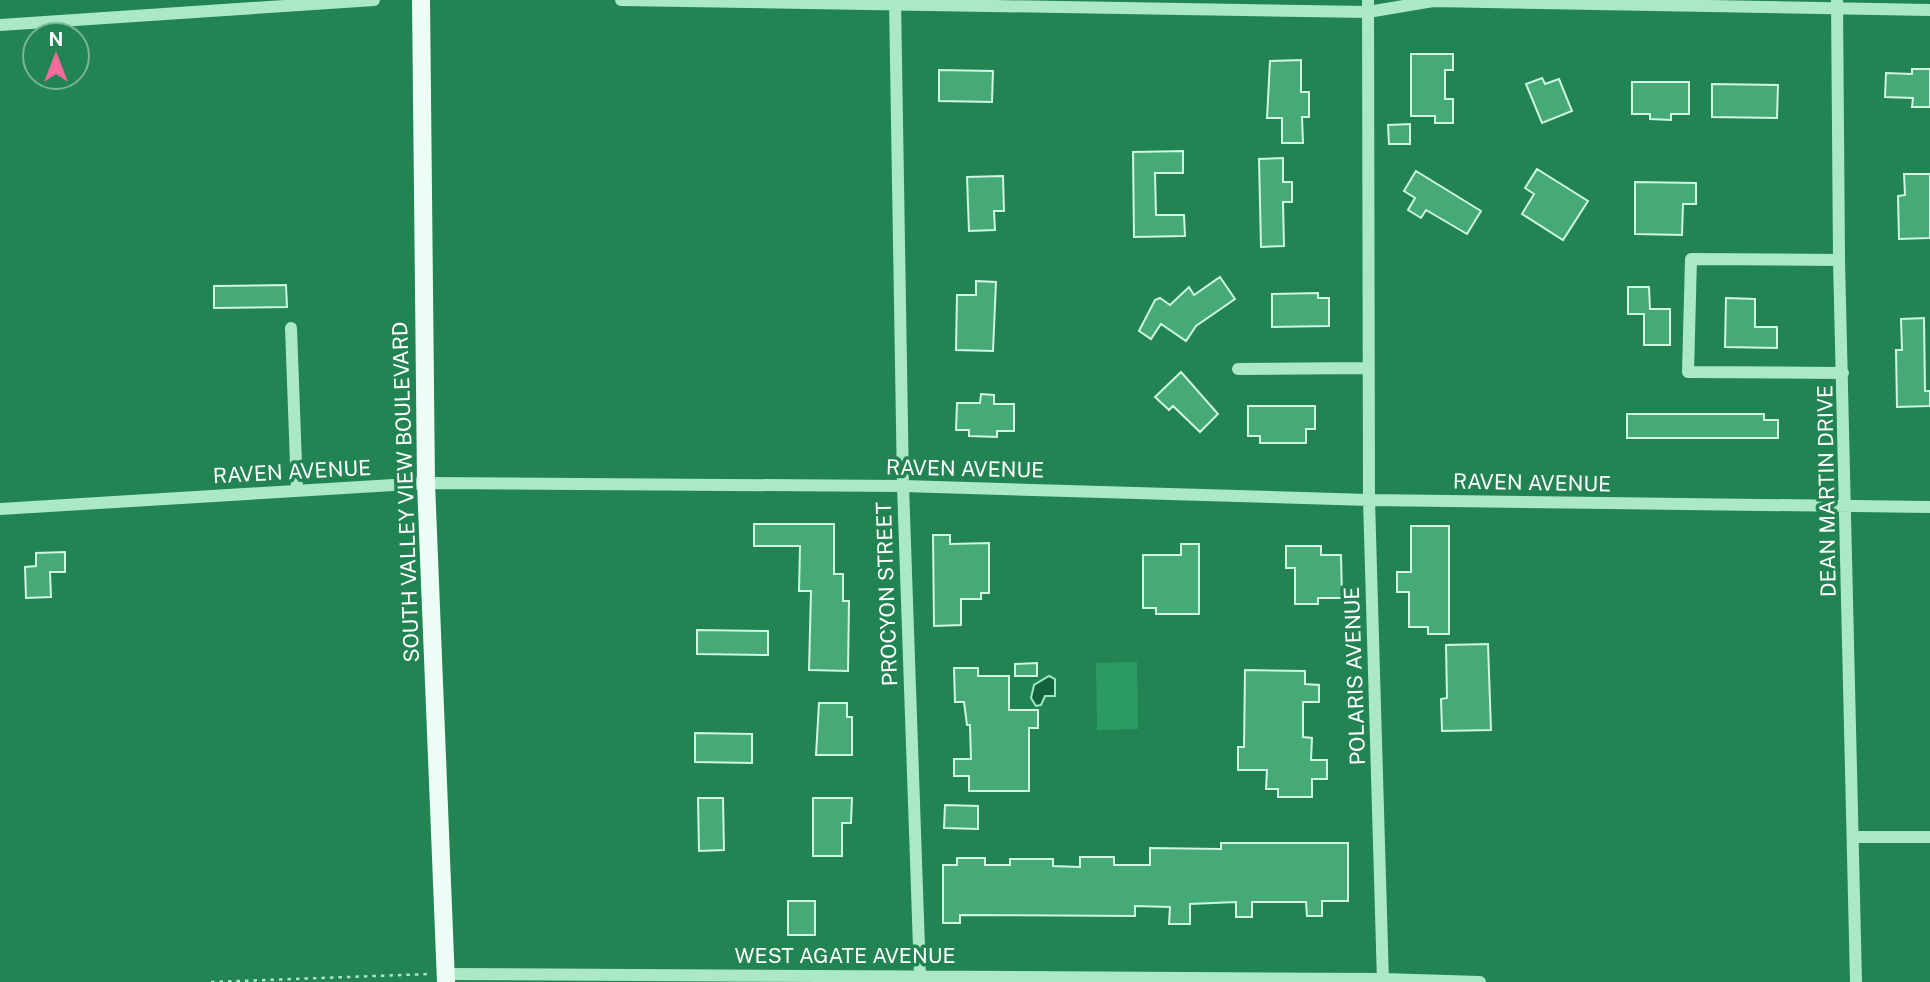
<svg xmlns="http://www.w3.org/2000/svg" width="1930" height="982" viewBox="0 0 1930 982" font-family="'Public Sans',sans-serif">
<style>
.green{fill:#2c9b62}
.water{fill:#17623e;stroke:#9ee9c2;stroke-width:2}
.building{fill:#46aa77;stroke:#cef6e1;stroke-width:2}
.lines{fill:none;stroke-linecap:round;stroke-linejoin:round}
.path{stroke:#aae8c8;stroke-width:2.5;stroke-dasharray:3.5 5;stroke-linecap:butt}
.minor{stroke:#aae8c8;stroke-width:12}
.major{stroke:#ecfef6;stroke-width:18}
.labels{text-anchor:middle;stroke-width:7;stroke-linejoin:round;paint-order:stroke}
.street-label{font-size:21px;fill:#fff;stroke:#228353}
</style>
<rect width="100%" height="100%" fill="#228353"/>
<path class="green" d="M1137,662l1,67 -41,1 -1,-67z"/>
<path class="water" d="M1049,676l6,3v17h-10l-4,9 -5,1 -5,-8 3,-13z"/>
<path class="building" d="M1411,54h42v16h-8v29h8v24h-18v-7h-24z
M1301,60v32h8v25h-7l1,26h-21v-25h-15l3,-57z
M1912,69h18v38h-18l1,-9 -28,-1 1,-24 26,1z
M939,70l54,1 -1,31 -53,-1z
M1542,78l3,6 14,-5 13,32 -30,12 -16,-39z
M1632,82h57v32h-18v6l-21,-1v-5h-18z
M1712,84l66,1 -1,33 -65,-1z
M1410,124v20h-21l-1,-19z
M1183,151v22h-28l1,42h28l1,21 -51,1 -1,-85z
M1283,158v24h9v20h-9l1,44 -23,1 -2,-88z
M1537,169l51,32 -25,39 -41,-26 12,-20 -9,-6z
M1416,171l65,40 -14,23 -41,-24 -5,8 -13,-8 7,-12 -11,-7z
M1904,174h26v64l-31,1 -1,-43 7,-1z
M1003,176l1,35h-10l1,19 -26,1 -2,-54z
M1635,182l61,1v21h-13l-1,31 -47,-1z
M1220,277l15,22 -39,27 -10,15 -25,-17 -10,15 -12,-8 16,-31 5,-2 10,7 19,-18 5,8z
M976,281l20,1 -3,69 -37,-1 1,-55h19z
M286,285l1,22 -73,1v-22z
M1628,287h21l1,22h20v36h-26v-31h-16z
M1318,293v5h11v28l-57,1v-33z
M1726,298l29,1v28h22v21l-52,-1z
M1924,318l1,73h5v15l-33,1 -1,-57h6l-1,-31z
M1181,372l37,42 -18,18 -27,-26 -4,4 -14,-13z
M981,394l13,1v9h20v27h-17v6l-28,-1v-6h-13l1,-27h23z
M1248,406h67v23h-9v14h-46v-7h-12z
M1627,414h137v6h14v18h-151z
M754,524h80v50h9v27h6l-1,70 -39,-1 2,-79h-12l1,-45h-46z
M1411,526h38v108h-21v-7h-19v-35h-12v-20h14z
M933,535h17v9l39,-1v50h-8v6h-20v26l-27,1z
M1181,544h18v70h-43v-6h-13v-53h38z
M1286,546h35v9h20l1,43h-24v6h-23v-36h-9z
M65,552v20h-15l1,25 -25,1 -1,-31 11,-1v-13z
M697,630l71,1v24l-71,-1z
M1488,644l3,86 -49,1 -1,-32 6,-1 -1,-53z
M1037,663v13h-22v-12z
M954,668h24v8h31v34h29v18h-9v63h-60v-15h-15v-17h17l-1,-34h-3l-3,-23h-9z
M1245,670l60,1v13l14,1v17h-16v35l9,1 -1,22h16v19h-15v18h-34v-8h-12l1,-19h-29v-23h6z
M819,703h28v14h5v38h-36z
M695,733l57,1v29l-57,-1z
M698,798h25l1,52 -25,1z
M813,798h39l-1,25h-9v33h-29z
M945,805l33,1v23l-34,-1z
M1221,843h127v58h-26v15h-15l-1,-14h-54v15h-16v-15l-46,2v20h-21l1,-17 -35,-1v10l-175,-1v8h-17v-58h14v-7h28v7h25v-6h43v7l27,1v-10h34v8h36v-17l71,1z
M788,901h27v34h-27z"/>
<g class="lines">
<path class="path" d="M211,982l218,-8"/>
<path class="minor" d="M621,0l747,12 65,-11 497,9
M895,0l8,486 17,490
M1368,0l1,500 14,482
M1837,0l2,260 17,722
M0,25l374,-25
M1839,260l-148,-1 -3,113 155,1
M291,328l6,163
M1238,369l130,-1
M0,509l426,-26 477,3 466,14 561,7
M1853,837h77
M446,974l937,5 97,3"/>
<path class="major" d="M421,0l5,483 20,499"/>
</g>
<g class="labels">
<g class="street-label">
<text transform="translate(965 469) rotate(1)" y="7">RAVEN AVENUE</text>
<text transform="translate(292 472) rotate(-3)" y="7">RAVEN AVENUE</text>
<text transform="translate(1532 483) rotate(1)" y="7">RAVEN AVENUE</text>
<text transform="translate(1827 491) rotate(-91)" y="7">DEAN MARTIN DRIVE</text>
<text transform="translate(406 492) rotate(-92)" y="7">SOUTH VALLEY VIEW BOULEVARD</text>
<text transform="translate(887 594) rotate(-92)" y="7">PROCYON STREET</text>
<text transform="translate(1355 676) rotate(-92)" y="7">POLARIS AVENUE</text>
<text x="845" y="963">WEST AGATE AVENUE</text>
</g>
</g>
<g transform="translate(56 56)"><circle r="33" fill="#228353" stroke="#7ab598" stroke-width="2"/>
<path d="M0-5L12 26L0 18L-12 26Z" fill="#f46c9b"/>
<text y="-10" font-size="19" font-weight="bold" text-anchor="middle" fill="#ffffff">N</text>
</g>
</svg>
